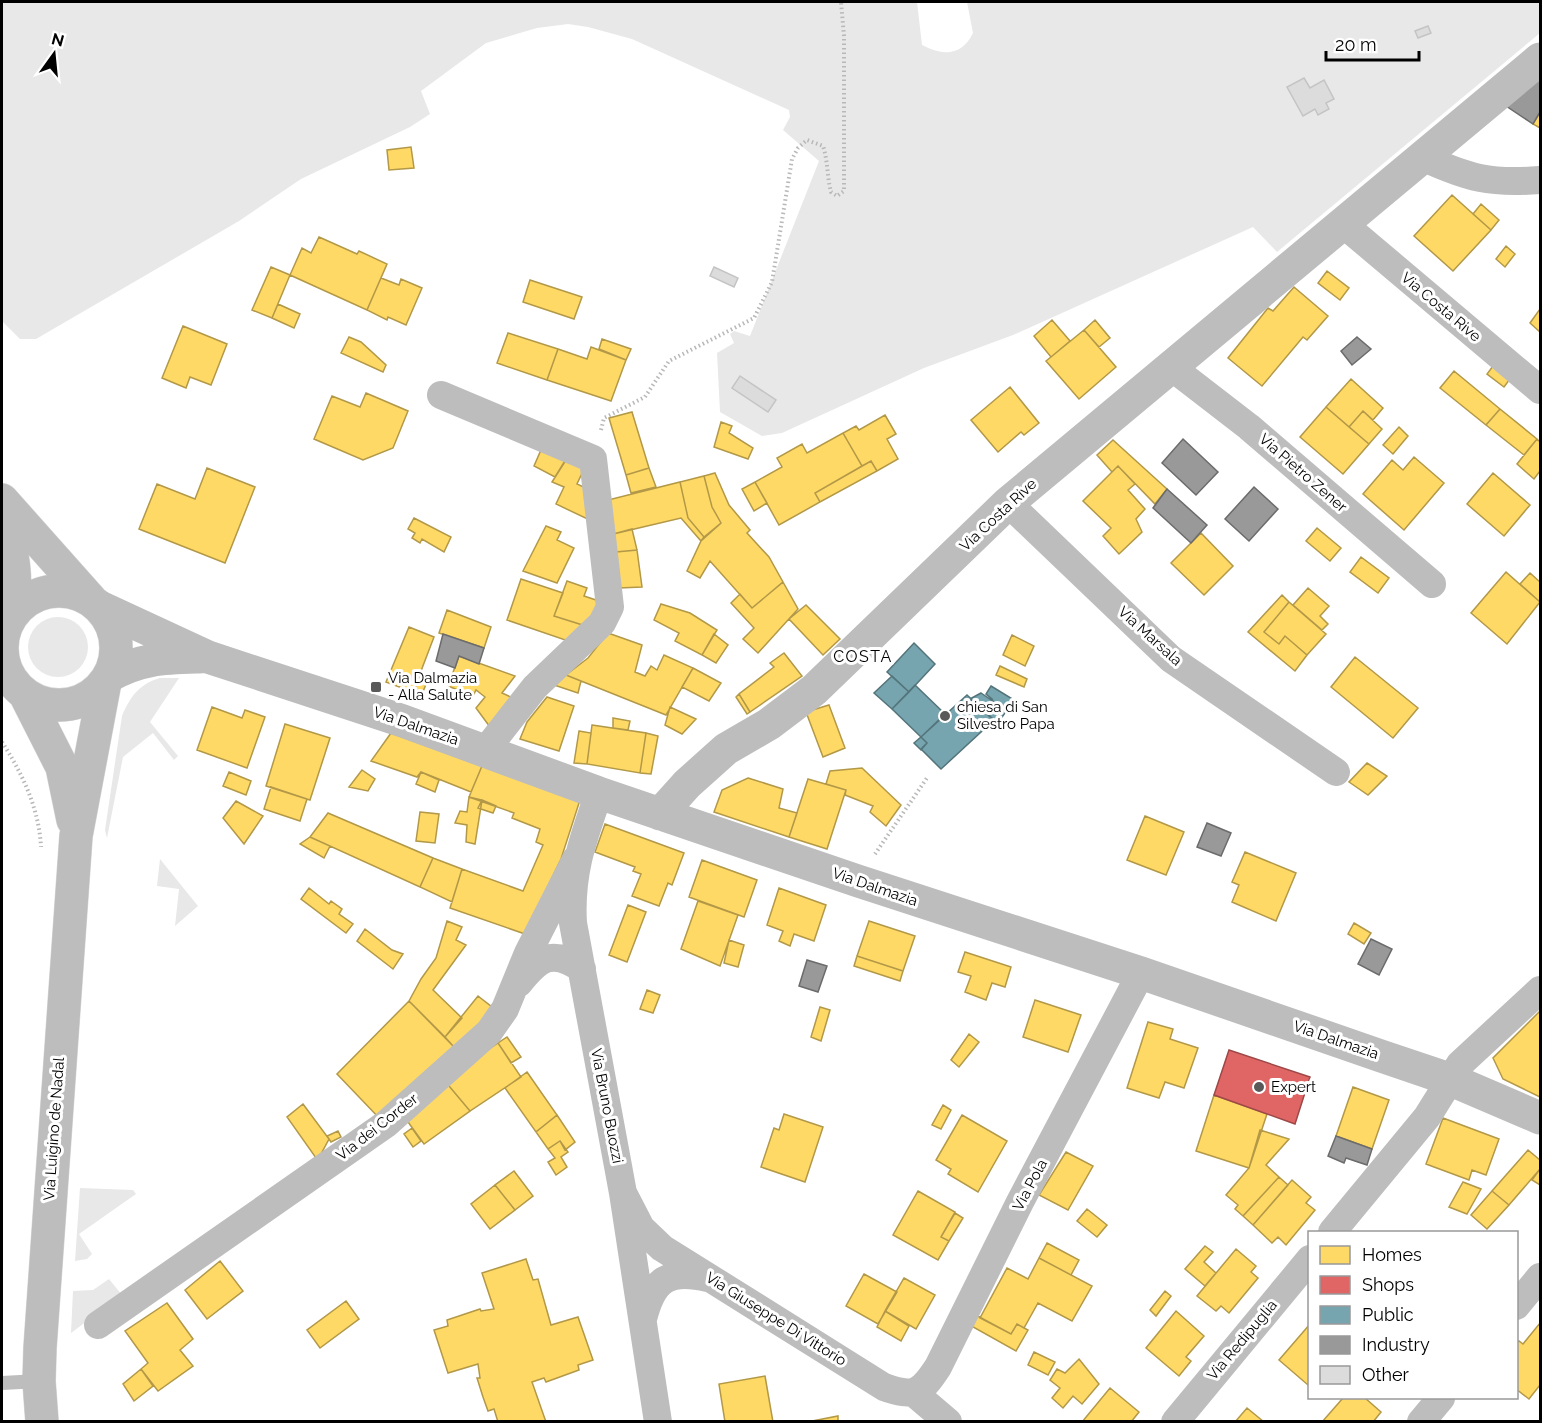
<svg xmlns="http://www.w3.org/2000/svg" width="1542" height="1423" viewBox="0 0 1542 1423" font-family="Raleway,sans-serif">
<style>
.green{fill:#e8e8e8}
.homes{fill:#ffd966;stroke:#b29847;stroke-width:1.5}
.shops{fill:#e06666;stroke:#9d4747;stroke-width:1.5}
.public{fill:#76a5af;stroke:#53747a;stroke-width:1.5}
.industry{fill:#999;stroke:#6b6b6b;stroke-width:1.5}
.building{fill:#dcdcdc;stroke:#c4c4c4;stroke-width:1.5}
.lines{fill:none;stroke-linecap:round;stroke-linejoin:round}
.primary-casing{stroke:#dbdbdb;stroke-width:34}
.path{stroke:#b8b8b8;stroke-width:4;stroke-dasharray:1.5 3;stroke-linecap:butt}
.service{stroke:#bdbdbd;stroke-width:14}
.minor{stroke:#bdbdbd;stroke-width:28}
.tertiary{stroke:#bdbdbd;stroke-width:33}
.primary{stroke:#bdbdbd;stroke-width:33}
.poi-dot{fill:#595959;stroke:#fff;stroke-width:2}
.labels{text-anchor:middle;stroke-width:6;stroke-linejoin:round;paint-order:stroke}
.street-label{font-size:15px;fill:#000;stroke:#fff}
.poi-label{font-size:15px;fill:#000;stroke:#fff;text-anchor:start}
.neighbourhood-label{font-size:16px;letter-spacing:1.5px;fill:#000;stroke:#fff}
</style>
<rect width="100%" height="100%" fill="#fff"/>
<path class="green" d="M2,2h915l5,43c21,11 40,11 51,-12l-6,-31h573v31l-263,219 -24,-25 -240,108 -89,33 -142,65 -20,3 -42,-24 -3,-59 17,-10 -4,-9 4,-3 16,5 69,-175 -36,-31 7,-13 -1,-7 -157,-71 -44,-12 -20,-3 -31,4 -51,15 -65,48 9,23 -20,13 -109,52 -62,42 -203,118h-16l-18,-18z
M28 647a30 30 0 1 1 60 0a30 30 0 1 1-60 0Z
M160,678h19l-29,44 28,34 -4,4 -21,-27 -30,24 -16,81 -2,-8 17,-114c8,-19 17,-32 38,-38z
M160,859l38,47 -23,20 4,-37 -22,-3z
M80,1188l53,2 3,4 -57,40 13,20 -5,5 -12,2z
M109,1279l13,16 -51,38 2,-42 20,-1z"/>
<path class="homes" d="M1540,112v16l-7,-4z
M411,147l3,21 -25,2 -2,-20z
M1452,195l39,35 -38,41 -39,-35z
M1481,204l18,16 -8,10 -18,-16z
M319,237l38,17 2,-3 28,13 -20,46 -77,-35 12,-27 9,5z
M1506,246l9,8 -10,13 -9,-8z
M271,267l19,8 -18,43 -20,-8z
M1327,271l22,17 -9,12 -22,-17z
M381,278l18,7 2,-6 21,9 -16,37 -18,-8 -1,3 -20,-10z
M530,280l52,17 -8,22 -51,-17z
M1294,287l34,29 -21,24 -4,-3 -41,49 -34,-28 40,-50 5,3z
M278,304l22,10 -6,14 -22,-10z
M1540,309v23l-10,-9z
M1052,320l18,21 -19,16 -17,-21z
M1095,320l15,18 -11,9 -15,-17z
M183,326l44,18 -16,41 -21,-8 -4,11 -24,-10z
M1084,330l32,37 -37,32 -33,-38z
M508,333l50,16 -11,31 -50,-17z
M349,337l12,5 25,23 -3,7 -42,-19z
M602,339l29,10 -5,11 -27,-11z
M591,347l35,13 -15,41 -64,-21 11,-31 29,10z
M1496,362l17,13 -9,12 -17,-13z
M1454,371l46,38 -14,16 -46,-37z
M1351,379l32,29 -10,12 -10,-9 -14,16 -23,-20z
M1010,387l29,36 -15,12 -3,-3 -23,20 -27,-32z
M366,393l42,18 -15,37 -30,12 -49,-21 18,-43 28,11z
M1326,407l43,37 -26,30 -43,-37z
M1500,409l37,30 -13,16 -38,-30z
M1363,411l19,18 -13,15 -20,-17z
M632,412l17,56 -23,7 -17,-57z
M885,415l11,19 -9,5 11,20 -21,12 -6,-10 -9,5 -19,-33 13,-7 3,4z
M721,422l11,4 -3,7 24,15 -5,11 -34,-12z
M1399,427l9,9 -15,18 -10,-9z
M843,433l19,33 -47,27 5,9 -41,23 -24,-43 27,-15 -5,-9 25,-14 5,9z
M1537,439l3,3v29l-6,8 -17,-15z
M1113,440l54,49 -12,15 -37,-38 -6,6 -15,-17z
M544,443l24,13 -13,21 -21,-11z
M1414,457l30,26 -40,47 -41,-36 29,-34 11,10z
M566,460l18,9 -7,15 15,7 4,32 -40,-19 8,-17 -12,-5z
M871,461l6,10 -57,31 -5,-9z
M1118,466l17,18 -7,6 17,19 -9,10 6,13 -23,22 -16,-18 8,-8 -28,-27z
M207,468l48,19 -30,76 -86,-34 18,-45 38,15z
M649,468l7,19 -25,6 -5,-18z
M715,473l14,32 21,25 -3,3 22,24 14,25 -31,26 -42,-47 -10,17 -13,-7 14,-30 20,-18 -9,-16 -8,-31z
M1493,473l37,32 -26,31 -37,-32z
M704,476l8,31 9,16 -17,14 -16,-19 -8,-36z
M680,482l8,36 16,19 -3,4 -20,-23 -68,16 -5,-34z
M755,482l12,21 -13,8 -12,-22z
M414,518l37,19 -7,15 -22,-13 -2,4 -8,-5 3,-5 -7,-4z
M546,526l15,6 -4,8 17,8 -17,35 -34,-12z
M1317,528l24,20 -11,13 -24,-20z
M632,529l5,21 -21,2 -3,-18z
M1201,533l32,33 -29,29 -33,-32z
M637,550l5,37 -23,1 -3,-36z
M1361,557l28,21 -11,15 -28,-21z
M1506,572l34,30 -33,42 -36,-31z
M1530,573l10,9v20l-20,-18z
M521,579l42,14 -9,23 35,11 -18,15 -64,-22z
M567,581l20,7 -3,8 18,6 -13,25 -35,-11z
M783,582l15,27 -40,44 -15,-14 11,-11 -23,-25 9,-9 12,14z
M1308,588l21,18 -9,10 8,8 -6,6 -29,-25z
M1282,595l7,7 -25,30 15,12 6,-8 22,19 -12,16 -47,-39z
M1289,602l37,32 -19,21 -22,-19 -6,8 -15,-12z
M661,604l29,9 27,17 -15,25 -27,-14 4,-8 -25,-13z
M806,605l34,34 -17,16 -34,-36z
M447,610l44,17 -7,21 -45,-15z
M409,627l25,10 -21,55 -27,-10z
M608,633l34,12 -7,27 10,4 6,-10 6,4 7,-15 29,13 -27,47 -100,-40 22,-17z
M714,634l14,11 -12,18 -14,-8z
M1012,635l22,11 -9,20 -22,-11z
M784,653l18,23 -52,36 -11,-18 35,-27 -4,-4z
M459,656l56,20 -13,17 13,6 -25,28 -14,-19 9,-11 -9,-7 -3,6 -25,-10z
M1355,657l63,51 -25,30 -62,-51z
M1000,666l27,13 -3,8 -28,-12z
M693,668l28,15 -12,18 -27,-14z
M421,673l8,4 -7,17 -8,-3z
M566,675l15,6 -3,12 -24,-8z
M739,694l11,18 -3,2 -11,-17z
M547,697l27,9 -15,45 -39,-12 7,-17z
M829,705l16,43 -22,9 -17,-45z
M212,707l30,11 3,-8 20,7 -18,51 -50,-18z
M670,707l26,12 -14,15 -17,-9z
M613,718l17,3 -2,9 -15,-2z
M285,724l45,14 -20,62 -44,-14z
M592,725l54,8 -6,40 -53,-9z
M579,731l12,2 -4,31 -13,-1z
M391,733l91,33 -11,26 -50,-20 -4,5 -46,-16z
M646,733l12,3 -7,38 -11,-1z
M1367,763l20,13 -19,19 -19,-13z
M482,766l98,34 -19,59 -36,75 -75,-26 12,-39 61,22 20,-46 -7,-3 4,-13 -28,-11 2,-5 -45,-16z
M862,768l39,37 -15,21 -16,-14 3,-6 -28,-11 1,-5 -20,-6 4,-13z
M362,770l13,9 -7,12 -19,-4z
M229,772l22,9 -5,14 -23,-9z
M421,772l18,8 -4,12 -19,-8z
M748,778l35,11 -4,19 18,5 -8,24 -75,-25 8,-22z
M808,779l38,11 -19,59 -38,-12z
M271,787l36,12 -7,22 -36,-12z
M469,797l13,3 -7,44 -9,-2 1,-17 -12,-2 5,-12 7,1z
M482,800l14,6 -3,7 -15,-5z
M236,801l27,15 -19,28 -21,-26z
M420,812l19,2 -4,29 -19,-2z
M328,813l105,45 -13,29 -110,-50z
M1145,816l39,16 -18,43 -39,-15z
M605,824l79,29 -12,32 -4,-2 -9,23 -27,-10 9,-22 -8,-3 2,-4 -40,-15z
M310,837l20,9 -6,12 -24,-14z
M1245,852l51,21 -20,48 -44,-19 7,-17 -7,-3z
M433,858l29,11 -10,33 -32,-15z
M702,860l55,20 -13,37 -55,-20z
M309,888l20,16 2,-3 11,8 -3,5 14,10 -7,9 -45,-34z
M779,888l47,17 -12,36 -20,-7 -4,12 -11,-5 4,-10 -16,-6z
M698,901l40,14 -18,51 -39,-17z
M628,905l18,7 -19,50 -18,-7z
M447,921l15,6 -6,13 10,5 -33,45 29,28 -17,19 -36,-36 12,-22 15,-21z
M869,921l46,15 -12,35 -46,-15z
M1354,923l17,10 -7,11 -16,-10z
M365,929l27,21 11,4 -10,15 -36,-28z
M729,940l15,5 -6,22 -14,-4z
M965,952l46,15 -6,20 -13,-4 -6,17 -21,-8 6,-16 -13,-4z
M857,956l46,15 -3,10 -46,-15z
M647,990l13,5 -7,18 -13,-4z
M478,996l14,11 -14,19 -24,21 -9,-10z
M1035,1000l46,15 -13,37 -45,-15z
M409,1001l45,46 -73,73 -44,-46z
M820,1007l10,3 -9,31 -10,-4z
M1540,1011v86l-37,-18 -10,-21z
M1148,1022l25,7 -3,10 28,9 -14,40 -19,-6 -6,16 -32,-10z
M969,1034l10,8 -20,25 -8,-7z
M507,1037l14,20 -10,6 -13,-20z
M498,1043l23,34 -51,34 -26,-31z
M527,1072l30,43 -21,17 -31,-44z
M444,1080l26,31 -46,33 -21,-29z
M1353,1087l36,13 -17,49 -36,-13z
M1214,1095l53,19 -18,54 -53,-17z
M303,1104l26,35 -8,15 -5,4 -29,-41z
M943,1105l8,5 -10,19 -9,-4z
M784,1114l39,13 -18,55 -44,-15 13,-39 5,2z
M557,1115l18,27 -10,8 -5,-9 -12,8 -12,-17z
M962,1115l45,26 -29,51 -30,-18 3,-5 -15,-9z
M1443,1118l56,21 -13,36 -14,-5 -3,10 -43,-16z
M412,1128l9,13 -8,6 -9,-13z
M1260,1130l29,9 -23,26 13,12 -36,39 -8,-7 3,-4 -12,-10 23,-27z
M338,1131l3,6 -10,5 -4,-6z
M560,1141l8,11 -7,5 6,10 -11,8 -8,-13 7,-4 -7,-9z
M1528,1150l12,10v9l-31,36 -17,-14z
M1066,1152l27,14 -25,44 -29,-15z
M1540,1169v16l-8,-5z
M514,1171l19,25 -18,14 -20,-25z
M1279,1177l9,8 -35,40 -10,-9z
M1292,1180l19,17 -5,6 9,7 -29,35 -8,-8 -6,6 -19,-18z
M1463,1182l18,7 -14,25 -18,-7z
M495,1185l20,25 -25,19 -19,-25z
M918,1191l37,21 -14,25 8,4 -11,19 -45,-25z
M1492,1191l17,14 -22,24 -16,-14z
M1087,1209l20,16 -10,12 -20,-16z
M955,1213l8,5 -14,23 -8,-4z
M1047,1243l32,17 -8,15 -32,-17z
M1205,1246l8,6 -9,10 12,11 -11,13 -20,-17z
M1236,1249l20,17 -5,6 7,6 -29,35 -8,-7 -5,5 -19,-15z
M1039,1258l53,28 -20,35 -34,-18 -14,25 -7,-4 -6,10 -31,-16 27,-50 21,11z
M526,1259l7,21 5,-1 13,46 27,-8 15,43 -15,5 1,5 -33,12 -2,-4 -12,4 14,40h-48l-4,-13 -6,2 -5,-14 -6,-19h3l-2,-14 -30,9 -14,-43 14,-4 -1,-6 33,-11 1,2 13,-2 -12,-36z
M220,1261l23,30 -36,28 -22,-29z
M864,1274l33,18 -19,32 -32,-18z
M904,1278l31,17 -19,34 -31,-18z
M1165,1291l6,5 -15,20 -6,-6z
M346,1301l13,18 -39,29 -13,-18z
M167,1303l26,36 -13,11 13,16 -35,25 -17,-22 7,-6 -23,-32z
M885,1311l24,15 -8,15 -24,-14z
M1176,1311l28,25 -18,21 5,4 -12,15 -33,-28z
M972,1313l39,21 6,-10 11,6 -12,21 -50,-28z
M1540,1323v62l-11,14 -13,-10v-45l3,-3 4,3z
M1310,1324v58l-2,3 -29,-25z
M1034,1352l21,10 -7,13 -20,-10z
M1079,1359l20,25 -17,20 -9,-8 -10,12 -11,-10 8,-10 -10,-8 7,-11 8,4z
M141,1369l12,17 -19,15 -11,-17z
M765,1376l8,46h-48l-6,-38z
M1110,1388l29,24 -8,10h-49z
M1343,1398h22l16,14 -8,10h-51z
M1247,1408l17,14h-29z
M838,1416v6h-31z"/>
<path class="shops" d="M1229,1050l81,27 -15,47 -81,-29z"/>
<path class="public" d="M914,643l21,21 -26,28 -22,-20z
M892,676l17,16 -17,17 -18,-16z
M915,685l30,29 -24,23 -29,-28z
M991,686l23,14 -16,23 -9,-7 6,-10 -3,-7 -6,-5z
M981,693l13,9v7l-5,7 -19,-17z
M967,695l27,25 -53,49 -20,-20 6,-6 -6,-6z
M921,737l6,6 -6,7 -7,-7z"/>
<path class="industry" d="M1540,74v38l-7,12 -30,-20z
M1357,337l14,12 -19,16 -11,-14z
M1183,439l35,33 -22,23 -34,-32z
M1254,487l24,22 -29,32 -24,-22z
M1167,489l40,36 -16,18 -38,-35z
M443,634l41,14 -5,16 -20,-8 -4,12 -19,-7z
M1207,823l24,10 -10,23 -24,-9z
M1371,939l21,10 -13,26 -21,-11z
M807,960l20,6 -9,26 -19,-6z
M1336,1136l36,13 -5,16 -21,-7 -2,5 -16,-7z"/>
<path class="building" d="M1428,26l3,7 -13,5 -3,-7z
M1304,78l6,10 14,-8 10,19 -8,4 3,6 -11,6 -3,-6 -12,7 -16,-29z
M714,267l24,11 -4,9 -24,-11z
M740,376l36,24 -8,12 -36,-24z"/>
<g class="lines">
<g class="primary-casing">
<path id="primary" d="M2,500l89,100
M2,519c12,33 15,59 11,94
M2 648a57 57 0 1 1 114 0a57 57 0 1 1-114 0Z
M25,694l37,73 11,53
M42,1422l-3,-41 1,-33 36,-512 29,-154"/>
</g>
<path class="path" d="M601,430l3,-12 41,-21 24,-36 85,-43 18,-36 20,-123 6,-11 9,-8 16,6c5,15 4,31 8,46l6,4 7,-5v-155l-3,-34
M2,742c20,31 37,66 39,105
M875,854l52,-76"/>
<path class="service" d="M2,1383l37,-2"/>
<path class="minor" d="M1422,157c46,21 68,27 118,23
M1342,223l198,167
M1170,366l79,61 183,157
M441,395l152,64 17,148 -8,16 -67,64 -50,64
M1008,503l163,156 165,113
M2,675l9,4
M599,793c-16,46 -29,80 -26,130l50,270 35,229
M519,983c20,-25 33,-35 63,-14
M623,1193l18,35 21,20 222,139c30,11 37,6 54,-20l82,-165 121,-229
M1332,1232l95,-115 33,-53 80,-74
M1516,1306l24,-29
M643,1319c10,-40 25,-50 65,-41
M98,1325l288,-201 103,-92 16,-23 23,-56 48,-94
M914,1393l34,29
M1175,1422l135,-163
M1421,1422l20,-24"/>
<path class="tertiary" d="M100,607l108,50 195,64 196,72 259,88 283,92 240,83 68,23 91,39
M109,676c32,-18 55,-18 91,-19
M660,814l27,-30 39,-35 43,-25 45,-34 194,-187 532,-444"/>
<use href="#primary" class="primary"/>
</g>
<g class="poi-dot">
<rect x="370" y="681" width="12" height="12" rx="3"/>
<circle cx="945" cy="716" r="6"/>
<circle cx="1259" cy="1087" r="6"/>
</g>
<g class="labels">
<g class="street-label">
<text transform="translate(1441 307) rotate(40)" y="5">Via Costa Rive</text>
<text transform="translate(1303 473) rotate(41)" y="5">Via Pietro Zener</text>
<text transform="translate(998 515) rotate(-43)" y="5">Via Costa Rive</text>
<text transform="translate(1150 636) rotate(42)" y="5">Via Marsala</text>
<text transform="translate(416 726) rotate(19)" y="5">Via Dalmazia</text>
<text transform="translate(875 887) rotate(19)" y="5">Via Dalmazia</text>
<text transform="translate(1336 1040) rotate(19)" y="5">Via Dalmazia</text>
<text transform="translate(607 1106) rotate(79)" y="5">Via Bruno Buozzi</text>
<text transform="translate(377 1127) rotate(-38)" y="5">Via dei Corder</text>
<text transform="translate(54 1129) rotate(-86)" y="5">Via Luigino de Nadal</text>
<text transform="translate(1030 1185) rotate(-62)" y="5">Via Pola</text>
<text transform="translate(776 1319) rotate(32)" y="5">Via Giuseppe Di Vittorio</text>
<text transform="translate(1242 1340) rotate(-50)" y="5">Via Redipuglia</text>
</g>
<g class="poi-label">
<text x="388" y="683">Via Dalmazia<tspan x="388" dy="17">- Alla Salute</tspan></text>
<text x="957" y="712">chiesa di San<tspan x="957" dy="17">Silvestro Papa</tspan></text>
<text x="1271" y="1092">Expert</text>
</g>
<g class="neighbourhood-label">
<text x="863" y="662">COSTA</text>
</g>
</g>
<rect width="1542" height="1423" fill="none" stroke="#000000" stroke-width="6"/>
<rect x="1308" y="1231" width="210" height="168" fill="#ffffff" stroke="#999999" stroke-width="1.5"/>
<rect x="1320" y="1246" width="30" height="18" fill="#ffd966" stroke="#999999" stroke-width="1.5"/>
<text x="1362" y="1261" font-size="18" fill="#000000">Homes</text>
<rect x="1320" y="1276" width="30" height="18" fill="#e06666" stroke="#999999" stroke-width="1.5"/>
<text x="1362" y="1291" font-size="18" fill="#000000">Shops</text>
<rect x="1320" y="1306" width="30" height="18" fill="#76a5af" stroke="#999999" stroke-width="1.5"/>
<text x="1362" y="1321" font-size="18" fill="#000000">Public</text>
<rect x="1320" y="1336" width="30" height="18" fill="#999999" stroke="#999999" stroke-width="1.5"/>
<text x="1362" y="1351" font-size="18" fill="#000000">Industry</text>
<rect x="1320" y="1366" width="30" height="18" fill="#dcdcdc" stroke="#999999" stroke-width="1.5"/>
<text x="1362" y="1381" font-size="18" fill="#000000">Other</text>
<g transform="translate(54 54) rotate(15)" stroke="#ffffff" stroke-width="4.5" paint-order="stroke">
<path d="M0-4.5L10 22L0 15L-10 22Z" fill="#000000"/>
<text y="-9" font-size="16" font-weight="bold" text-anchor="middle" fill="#000000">N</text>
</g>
<path d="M1326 51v9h93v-9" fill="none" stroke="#000000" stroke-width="3"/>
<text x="1335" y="51" font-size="18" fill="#000000" stroke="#ffffff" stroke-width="4.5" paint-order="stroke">20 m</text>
</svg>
